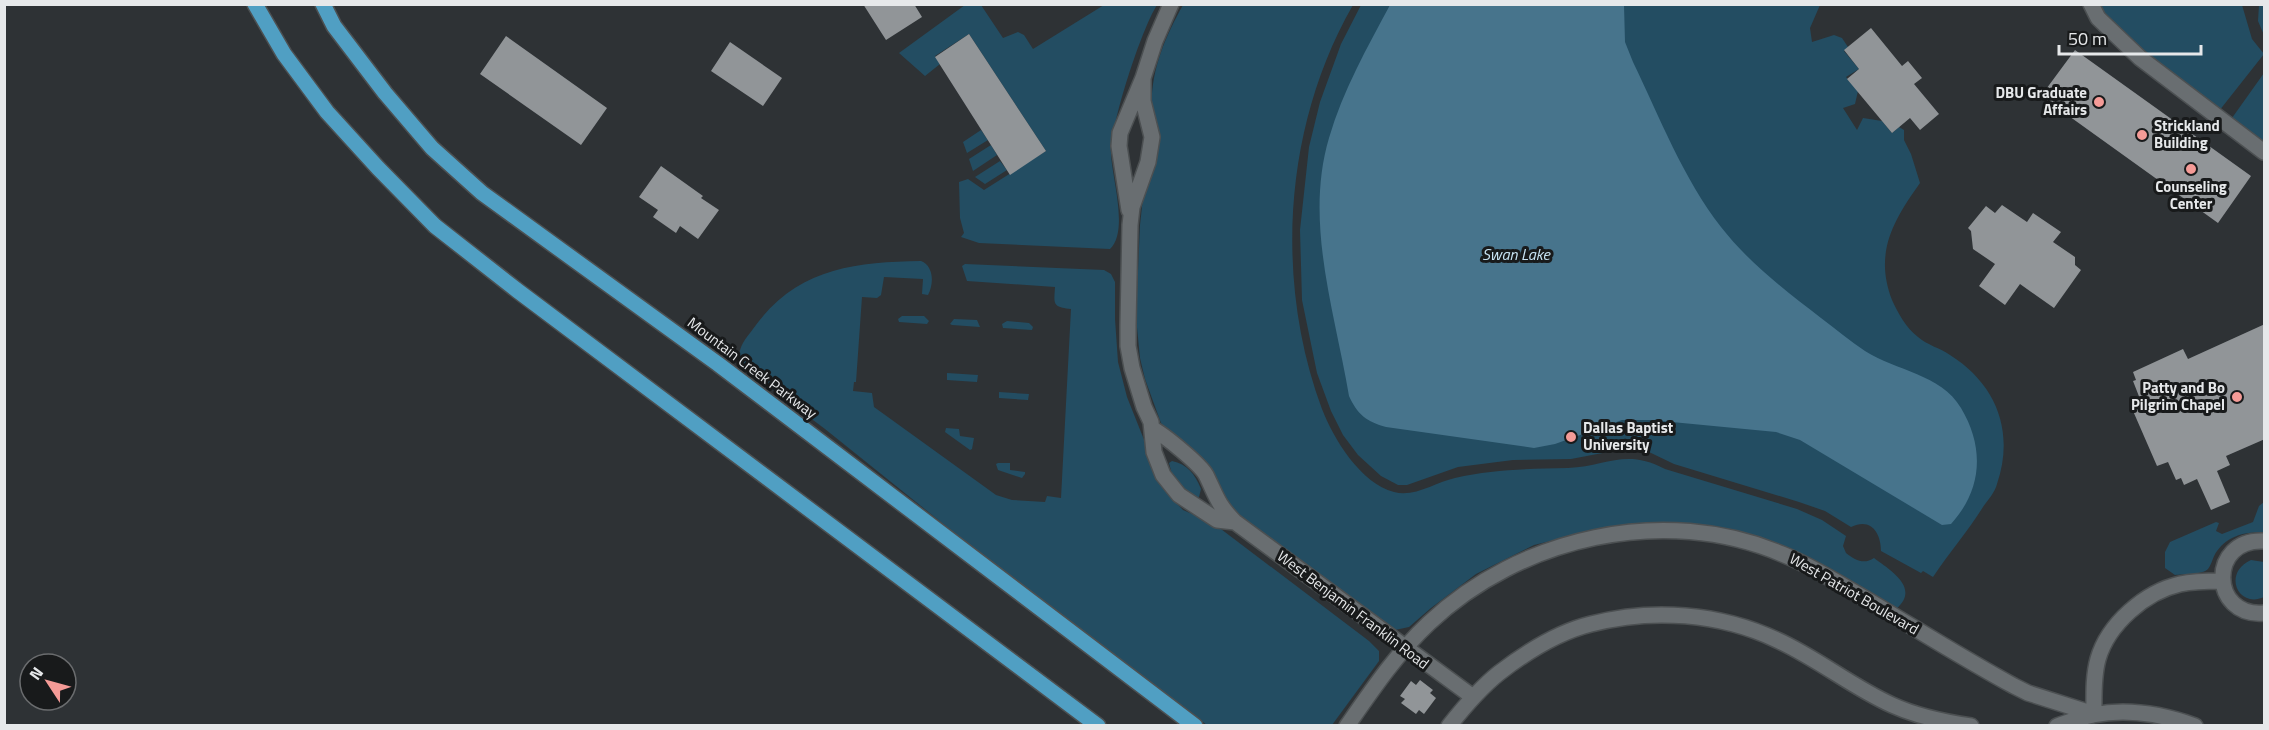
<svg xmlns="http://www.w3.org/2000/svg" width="2269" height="730" viewBox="0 0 2269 730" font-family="'Titillium Web',sans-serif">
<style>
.green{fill:#234d62}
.water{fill:#47748c}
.building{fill:#919598}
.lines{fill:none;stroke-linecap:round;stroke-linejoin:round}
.minor-casing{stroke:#4c5052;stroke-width:18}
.major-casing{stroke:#4c5052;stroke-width:18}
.minor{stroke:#696e71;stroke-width:15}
.major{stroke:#509fc3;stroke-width:15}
.poi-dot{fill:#f59b97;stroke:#181a1b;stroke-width:2}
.labels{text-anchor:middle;stroke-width:6;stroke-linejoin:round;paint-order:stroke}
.poi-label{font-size:15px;font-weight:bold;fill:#e6e8ea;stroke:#181a1b;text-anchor:end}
.street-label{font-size:15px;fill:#e6e8ea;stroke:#181a1b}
.water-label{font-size:16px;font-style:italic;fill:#c9e5f5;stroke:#181a1b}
</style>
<rect width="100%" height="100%" fill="#2e3235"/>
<path class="green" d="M2099,4l143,1 10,34 12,15 -45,57 -78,-60 -42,-43z
M965,5h16l22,33 15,-6 6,3 9,14 71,-44h53c-16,25 -47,121 -46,149 1,24 18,77 -1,95l-131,-6 -18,-6 3,-4 -4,-15 -1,-36 9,-3 16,11 62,-39 -77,-117 -34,22 5,8 -15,12 -26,-23z
M1183,5h170c-69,120 -79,275 -31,404 11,29 39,75 72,83 20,6 42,-10 61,-14 38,-9 74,-9 113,-10 39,-2 58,-20 97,1l132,40 25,11 24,16 -3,10 3,7c9,7 18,12 28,5 16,12 47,30 22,51l-98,-56 -36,-14 -47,-11 -44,-4 -59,2 -78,19 -58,29 -45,34 -22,19 -14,3 -158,-117 -76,-90 -16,-44 -5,-21 -4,-41 4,-92 12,-110c-3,-41 12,-76 31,-110z
M1361,5h459l-10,23 2,14 22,-7 8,3 6,9 -4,4 15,18 -13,8 12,14 -3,13 -12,4 14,22 6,-12 19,3 10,12 7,-6 5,3v10l7,14 9,29c-27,38 -46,70 -28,117 6,13 14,28 26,37 9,8 22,11 32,18 46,29 65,76 47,129 -2,8 -9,16 -14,23 -15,24 -34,46 -50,70l-10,-6 -2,2 -40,-22c0,-18 -10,-34 -30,-24l-26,-16 -26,-9 -125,-38 -25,-12 -14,-2 -22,1 -42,8 -58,1 -55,7 -51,18h-9l-17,-9 -23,-21 -15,-20 -12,-24 -14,-38 -15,-73 -2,-70 9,-83 11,-45 21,-58z
M2259,5h5v30l-6,-14z
M2264,73v69l-32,-24z
M981,130l7,10 -21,13 -4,-11z
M991,145l6,10 -24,16 -4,-12z
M1000,161l7,9 -22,14 -10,-7z
M921,261c13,5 13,23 7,34l-6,-1 1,-15 -39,-2 -3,18 -4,3 -15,-1 -6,85h-2l-1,9 19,2 2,14 122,88 16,5 33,2 2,-6 14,2 10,-189c-19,-2 -17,-5 -16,-22l-88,-6 -5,-15 3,-2 139,6 7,4 4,8v37l3,43 9,35 37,93 19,20 30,13 156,118 10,10v10l-47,64h-125l-149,-109 -233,-187 -84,-63c-5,-16 2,-24 12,-37 42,-60 100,-67 168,-68z
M902,316h22l5,5 -2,3 -28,-2 -1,-3z
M954,319l23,1 3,7 -28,-2 -2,-1z
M1007,321l22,2 4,4 -1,3 -29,-2 -1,-4z
M947,373l31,2 -1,7 -30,-2z
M999,392l30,2 -1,6 -29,-2z
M946,428l13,1 1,7 14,2 -2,11 -2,1 -25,-18z
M1172,461c15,3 23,13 29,28l-2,8h-6l-19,-15 -5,-19z
M998,463h12v7l15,2v2l-3,4 -24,-8 -2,-6z
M2264,502v30c-19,0 -35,3 -47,19 -4,5 -5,13 -9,18 -6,6 -25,5 -33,6l-10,-7v-16l5,-10 46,-20 3,1 -3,8 6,3 31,-12 6,-16z
M2251,560l13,2v35c-26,12 -42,-24 -13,-37z"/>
<path class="water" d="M1390,5h234l1,37 8,20c27,56 50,116 88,165 28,36 64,63 100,91 15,11 29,23 44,33 31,20 76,23 96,57 24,40 21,82 -10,116l-9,1 -142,-85 -24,-8 -125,-12h-29l-67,24 -21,4 -148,-21c-19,-5 -29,-13 -37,-31 -14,-84 -45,-174 -20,-258 14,-48 38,-90 61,-133z"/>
<path class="building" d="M863,4h51l8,13 -36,23z
M1871,28l31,38 6,-5 14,17 -8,6 25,30 -19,16 -10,-12 -18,15 -45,-54 12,-10 -15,-19z
M969,34l77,117 -36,24 -75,-118z
M506,36l101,72 -26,37 -101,-71z
M730,42l52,36 -19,28 -52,-35z
M2075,50l176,126 -33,47 -177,-127z
M661,166l42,30 -2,2 18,12 -21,29 -18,-13 -4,7 -23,-16 5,-7 -19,-13z
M2002,205l25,17 6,-9 28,19 -8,10 22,15v8l6,5 -27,38 -34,-24 -15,21 -26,-19 16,-22 -22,-15 -2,-18 -3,-3 18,-22 9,7z
M2265,324v115l-39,17 4,9 -13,6 13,31 -19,8 -14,-31 -13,6 -3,-7 -5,2 -8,-18 -11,4 -27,-62 10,-5 -7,-18 3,-1 -3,-8 50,-23 5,10z
M1420,680l13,10 -3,3 6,5 -12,16 -5,-4 -3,4 -15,-11 4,-4 -5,-3 11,-15 5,4z"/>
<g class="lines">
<g class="minor-casing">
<path id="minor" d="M2091,4l7,14 42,40 124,94
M1143,78v23l9,36 -4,25 -16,45 -2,18 -2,100v21l4,22 12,39 7,15 3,30 9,23 16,20 38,25 18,2
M1129,210l-10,-64 1,-13 23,-55 12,-37 16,-37
M1153,429c11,6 47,35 53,46 10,20 11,29 29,47l238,175
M2264,541c-56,-3 -54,77 0,72
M2094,714c0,-18 -1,-37 4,-55 10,-35 47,-67 82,-75 14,-3 28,-3 42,-3
M1347,726c25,-36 50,-73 82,-103 91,-86 235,-119 353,-69 30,12 56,29 84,45 49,29 98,60 148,87l14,7 66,21
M1449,726c15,-19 31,-38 50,-53 26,-20 59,-41 92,-49 61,-16 129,-11 186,16 40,18 75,47 115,65 24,11 52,17 79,21
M2057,726c12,-4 24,-9 36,-11 35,-7 69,-1 102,11"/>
</g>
<g class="major-casing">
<path id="major" d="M255,4l29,50 43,58 51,56 57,58 83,65 580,435
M323,4l11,22 51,67 47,55 50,45 236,171 477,362"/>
</g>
<use href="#minor" class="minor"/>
<use href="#major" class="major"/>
</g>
<g class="poi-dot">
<circle cx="2099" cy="102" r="6"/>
<circle cx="2142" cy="135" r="6"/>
<circle cx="2191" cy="169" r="6"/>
<circle cx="2237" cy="397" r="6"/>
<circle cx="1571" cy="437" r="6"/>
</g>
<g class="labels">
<g class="poi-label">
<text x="2087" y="98">DBU Graduate<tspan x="2087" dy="17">Affairs</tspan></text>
<text x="2154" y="131" text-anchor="start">Strickland<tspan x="2154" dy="17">Building</tspan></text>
<text x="2191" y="192" text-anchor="middle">Counseling<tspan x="2191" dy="17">Center</tspan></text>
<text x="2225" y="393">Patty and Bo<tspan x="2225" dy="17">Pilgrim Chapel</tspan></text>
<text x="1583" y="433" text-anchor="start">Dallas Baptist<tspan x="1583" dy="17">University</tspan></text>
</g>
<g class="street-label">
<text transform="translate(752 368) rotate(37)" y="5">Mountain Creek Parkway</text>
<text transform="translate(1854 594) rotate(30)" y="5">West Patriot Boulevard</text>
<text transform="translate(1353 610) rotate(37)" y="5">West Benjamin Franklin Road</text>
</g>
<g class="water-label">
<text x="1516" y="260">Swan Lake</text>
</g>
</g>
<rect width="2269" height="730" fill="none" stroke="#e6e8ea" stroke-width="12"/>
<g transform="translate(48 682) rotate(306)"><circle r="28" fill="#181a1b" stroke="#6a6c6e" stroke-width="1.5"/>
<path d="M0-4.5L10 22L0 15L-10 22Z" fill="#f59b97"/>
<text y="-9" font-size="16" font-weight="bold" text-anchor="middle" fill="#e6e8ea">N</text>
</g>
<path d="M2059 45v9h142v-9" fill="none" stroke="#e6e8ea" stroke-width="3"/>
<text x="2068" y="45" font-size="18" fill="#e6e8ea" stroke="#181a1b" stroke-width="4.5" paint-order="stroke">50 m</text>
</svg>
